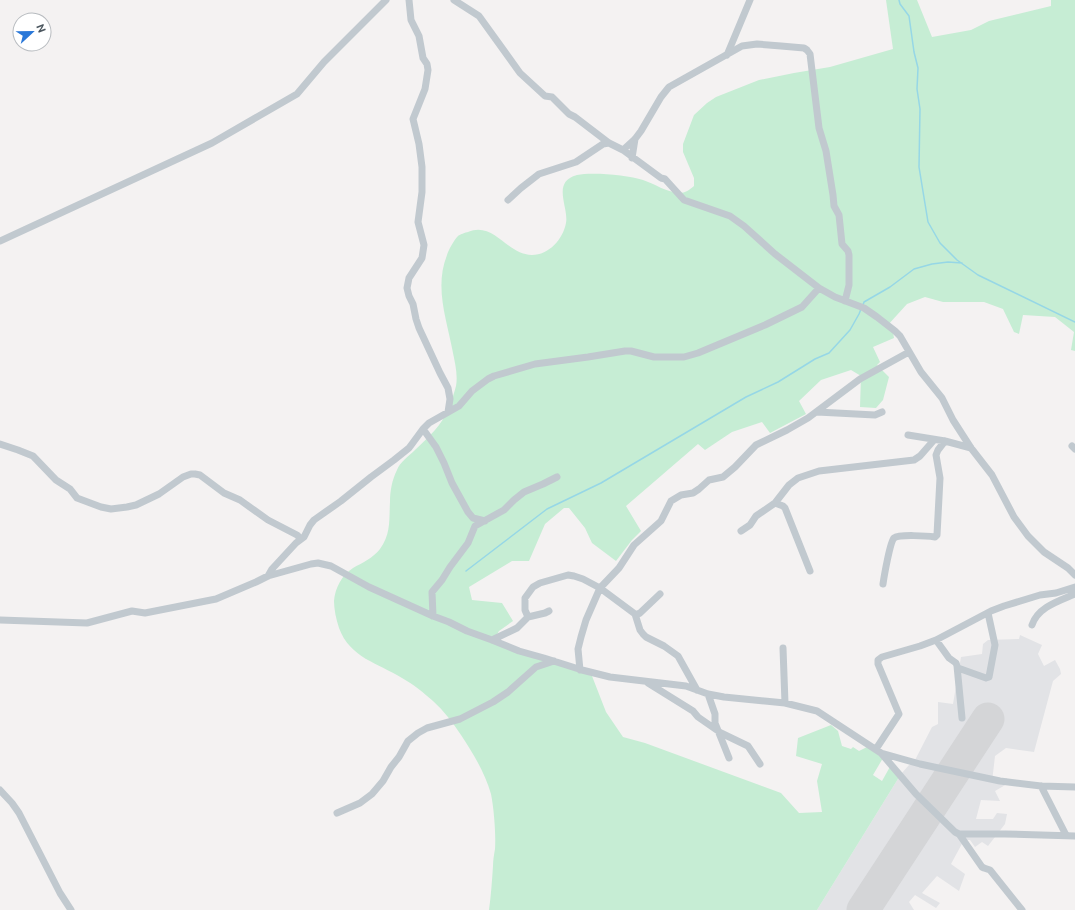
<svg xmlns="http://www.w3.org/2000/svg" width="1075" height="910" viewBox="0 0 1075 910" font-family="Ubuntu,sans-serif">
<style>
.airport{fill:#e2e3e6}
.green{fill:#c6edd4}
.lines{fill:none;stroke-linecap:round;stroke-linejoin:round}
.stream{stroke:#96d7e6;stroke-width:1.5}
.runway{stroke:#d4d5d7;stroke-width:33}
.minor{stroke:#c1c9cf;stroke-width:7}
</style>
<rect width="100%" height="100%" fill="#f4f2f2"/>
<path class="airport" d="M1020,635l22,10 -4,9 6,12 11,-6 5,9 1,5 -8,7 -19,71 -28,-4 -11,8 -3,26 15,-4v6l-12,7 5,10 -19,-1 -5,19h17l4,-6 10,1 -2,10 -17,22 -6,-4 -7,5 -5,-7h-6l-13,24 14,10 -6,17 -22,-15 -15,17 18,10 -4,5 -21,-13 -6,7 5,8h-97l84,-136 8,-9 4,-1 19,-37 6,-3v-22l15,2 8,-47 21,-3 1,-10 5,-4 31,-1z"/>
<path class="green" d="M886,0h31l15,37 39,-7 18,-9 62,-15v-6h24v351l-4,-1 3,-18 -19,-15 -32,-2 -4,19 -5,-2 -11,-23 -19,-7h-41l-18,-5 -18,7 -20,22 6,6 1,6 -21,9 7,15 -3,3 12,12 -6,23 -7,8 -16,-1 1,-31 -10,-6 -30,10 -22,21 7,13 -36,19 -8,-11 -30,10 -27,18 -7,-6 -72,62 15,25 -9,9 -16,21 -24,-18 -7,-15 -16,-20h-5l-19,16 -16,37h-17l-43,26 3,13 30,3 11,18 -14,10 -5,9 98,36 14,36 17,25 22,6 136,50 18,20 23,-1 -5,-31 5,-17 -26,-8 2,-18 33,-13 7,6 4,15 9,3 2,-2 6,4 8,-4 16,11 -10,17 9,6 9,-16 10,9 -84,136h-328c2,-15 3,-29 4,-44 0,-6 1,-11 2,-17 1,-14 -1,-40 -4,-55 -6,-21 -18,-41 -30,-59 -8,-12 -17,-24 -28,-34 -9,-8 -20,-17 -31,-23 -24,-15 -52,-20 -63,-50 -3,-9 -5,-19 -5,-27 1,-13 8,-26 19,-33 9,-5 20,-10 27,-19 11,-15 9,-29 10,-47 0,-11 2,-22 7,-32 3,-8 12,-14 18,-20 7,-7 14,-13 20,-20 11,-12 17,-29 21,-44 2,-11 -1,-23 -3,-33 -6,-33 -19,-65 -6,-98 1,-4 7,-15 11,-19 1,-1 8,-4 10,-4 26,-11 39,23 64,23 17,0 31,-16 34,-32 3,-16 -15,-41 11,-48 15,-3 51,0 66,5 12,4 23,12 36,13 7,0 10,-3 15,-7v-8l-11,-26v-8l11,-29 13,-12 9,-6 43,-17 35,-7 36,-6 63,-18z"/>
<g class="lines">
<path class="stream" d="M899,0l1,4 9,12 5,36 4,16 -1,21 3,20 -1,58 9,55 12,21 17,17 21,15 97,47
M863,305l1,-3 26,-15 24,-18 18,-5 16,-2 14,1
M466,571l81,-62 54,-26 145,-86 32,-15 37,-23 14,-6 21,-23 9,-16 2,-5"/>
<path class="runway" d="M863,910l125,-191"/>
<path class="minor" d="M409,0l2,20 8,16 4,22 4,6 1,6 -3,19 -12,30 6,25 3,23v25l-4,30 6,23 -2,13 -13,20 -2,10 2,8 4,8 3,15 3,9 21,45 8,15 2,11 -2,13
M454,0l25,16 41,57 25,23 7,1 17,17 6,3 34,26 14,7 38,28 4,1 19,21 46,16 14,10 31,28 44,34 16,9 29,11 13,9 18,14 5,5 21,36 21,26 11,22 18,28 21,27 22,42 14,19 16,16 24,16 7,7
M727,55l23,-55
M623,150l12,-11 6,-8 20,-34 8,-10 73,-41 15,-2 24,2 23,2 3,2 3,4 9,74 7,23 7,44 1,11 5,9 3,29 6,7 1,4v30l-4,16
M632,158l3,-19
M508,200l13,-12 18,-14 37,-12 27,-18 6,-1
M0,241l212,-98 85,-49 27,-32 62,-62
M817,412l58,3 7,-3
M423,429l13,18 8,16 8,20 16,29 5,6 12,3
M908,435l37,6 26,7
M0,444l18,6 15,6 23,24 14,9 7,9 24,9 10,2 16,-2 9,-2 23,-11 24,-17 8,-3h4l5,1 24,18 16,7 28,20 29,15 4,4
M1072,446l3,3
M775,503l8,3 2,2 25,63
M741,531l9,-6 6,-9 19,-13 14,-18 9,-7 21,-7 95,-11 6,-4 14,-16
M268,576l4,-7 24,-26 8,-6 6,-12 4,-5 27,-19 30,-24 23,-17 15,-12 14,-19 6,-6 30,-17 13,-15 16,-12 6,-3 41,-12 53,-7 37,-6h6l23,6h30l14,-4 67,-28 37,-18 17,-19
M883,584c1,-7 7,-42 11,-46 5,-4 34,-2 41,-1l2,-2 3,-57 -4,-23 2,-5 7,-9
M635,614h3l2,-1 20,-19
M433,616l-1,-24 10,-12 8,-13 18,-24 7,-17 29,-16 10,-10 10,-8 19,-8 14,-7
M528,617l-3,-7v-12l8,-11 7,-4 28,-8 6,1 9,3 17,9 35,26 5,16 3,4 3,3 18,9 14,10 19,34
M0,620l87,3 45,-12 13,2 71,-14 40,-17 12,-6 43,-12 7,-1 13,3 38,21 64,29 16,6 18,9 25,9 27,11 25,7 38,12 28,7 76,9 22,8 16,3 61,6 32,8 64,42 35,41 39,38 4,2 23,33 2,1 6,2 32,40
M1032,625c6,-18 27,-24 43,-31
M492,640l25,-12 11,-11 17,-4 4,-2
M936,640l13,18 7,5 1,3 5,52
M783,648l2,55
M958,668l28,10 3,-1 6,-32 -7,-32
M580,670l-2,-21 3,-12 5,-17 14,-32 19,-20 15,-23 27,-24 10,-20 10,-6 12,-2 6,-4 10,-9 14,-3 12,-10 21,-22 31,-15 21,-12 52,-39 49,-27
M648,683l45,28 5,6 23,16 27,13 12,18
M708,694l7,20v9l14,35
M876,749l23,-35 -21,-50v-4l4,-3 38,-11 16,-6 55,-29 13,-5 36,-11 16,-2 19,-6
M881,753l39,11 80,17 41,5 34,1
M1041,786l25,49
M0,790l12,13 7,10 41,80 11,17
M337,813l23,-10 12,-9 11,-13 8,-14 8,-10 9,-16 10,-8 9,-5 33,-9 33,-17 15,-10 28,-25 18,-6
M959,834h46l70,2"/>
</g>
<g transform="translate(32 32) rotate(68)"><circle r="19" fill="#ffffff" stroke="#b7bbbf"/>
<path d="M0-3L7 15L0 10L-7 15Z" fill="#2977d8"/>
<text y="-6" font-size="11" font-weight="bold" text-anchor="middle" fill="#4b565e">N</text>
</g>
</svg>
